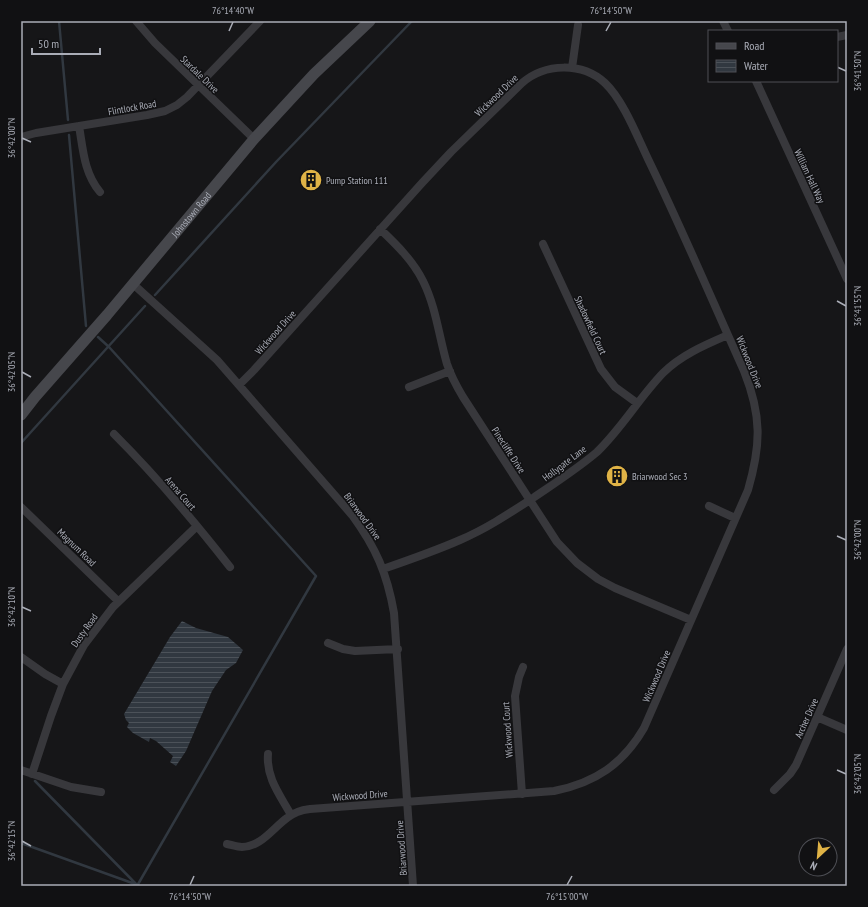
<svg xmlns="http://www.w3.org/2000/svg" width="868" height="907" viewBox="0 0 868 907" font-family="'PT Sans Narrow',sans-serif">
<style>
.water{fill:url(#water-rules)}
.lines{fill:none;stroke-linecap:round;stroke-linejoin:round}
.stream{stroke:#313840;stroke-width:2.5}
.minor{stroke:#38383c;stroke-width:8}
.secondary{stroke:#46474c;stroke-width:11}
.ticks{fill:none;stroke:#aaadb7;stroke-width:1.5}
.labels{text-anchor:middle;stroke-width:3;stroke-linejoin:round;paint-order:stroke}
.street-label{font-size:10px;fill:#aaadb7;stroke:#111113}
.poi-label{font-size:10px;fill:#aaadb7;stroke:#111113;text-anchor:start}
.neatline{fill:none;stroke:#aaadb7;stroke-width:1.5}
.ticks-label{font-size:10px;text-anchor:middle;fill:#aaadb7}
</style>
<defs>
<pattern id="water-rules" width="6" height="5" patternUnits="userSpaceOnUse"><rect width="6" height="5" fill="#313840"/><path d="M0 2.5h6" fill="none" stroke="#4c5259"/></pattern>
</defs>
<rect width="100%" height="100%" fill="#161618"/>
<path class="water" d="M182,621l14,7 32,9 15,13 -7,13 -10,7 -14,21 -26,60 -10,15 -6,-4 3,-6 -17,-15 -6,-3 -1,4 -16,-9 -6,-6 2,-4 -3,-3 -2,-6 46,-77z"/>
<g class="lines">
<path class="stream" d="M59,21l9,99
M69,135l17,191
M155,295l121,-133 136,-141
M98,337l11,10 207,229 -179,310
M21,443l124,-137
M35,781l102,104
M21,843l114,41"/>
<path class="minor" d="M136,21l19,22 99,96
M723,21l5,10
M837,37l10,-2
M572,68l6,-43
M756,81l91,198
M79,126c4,23 5,47 21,66
M21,137l15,-4 111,-18 18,-4 12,-6 10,-8 73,-76
M380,229c17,16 33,32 43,52 13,26 16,56 24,83 4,12 10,23 16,33l94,145 20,21 21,16 17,9 76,32
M543,244l58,125 14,18 22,16
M133,284l84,76 135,155c24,33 35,58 42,98l19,273
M409,387l41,-16
M114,434c41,41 80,87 116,133
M709,506l26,12
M21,507l97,94
M383,569c26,-9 52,-18 77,-29 26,-11 50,-27 73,-42 22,-15 44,-29 64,-46 25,-24 42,-54 66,-79 18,-18 42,-28 65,-38
M328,643l15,6 12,2 43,-2
M21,657l24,17 18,10
M817,717l30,13
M268,754c-2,24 12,41 23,61
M21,770l50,17 30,5
M32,774l19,-58 12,-32 21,-39 29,-38 84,-81
M774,790l16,-16 6,-9 51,-116
M522,794l-7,-98 4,-19 4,-10
M227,844c5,1 10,3 15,3 19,0 31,-19 45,-29 6,-5 15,-8 23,-9l244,-18c41,-8 69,-27 90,-63l104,-238c13,-45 14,-74 -4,-119 -32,-71 -62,-142 -96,-212 -11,-23 -25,-59 -43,-76 -23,-21 -60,-20 -83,0l-71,69 -29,31 -168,187 -15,15"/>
<path class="secondary" id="s1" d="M21,415l14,-18 72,-82 147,-176 60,-65 56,-53"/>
</g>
<path class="ticks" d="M229,31l4,-9M606,31l5,-9M837,67l9,4M22,138l9,4M837,301l9,5M22,372l9,5M837,536l9,4M22,607l9,4M837,770l9,4M22,841l9,5M190,885l4,-9M567,885l5,-9"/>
<defs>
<g id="building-disc" transform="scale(1.15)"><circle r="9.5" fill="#e0b346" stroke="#111113"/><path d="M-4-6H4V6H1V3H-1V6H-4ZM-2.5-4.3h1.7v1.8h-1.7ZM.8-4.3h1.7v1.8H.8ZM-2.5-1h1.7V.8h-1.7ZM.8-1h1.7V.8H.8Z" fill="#111"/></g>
</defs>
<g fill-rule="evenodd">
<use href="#building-disc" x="311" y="180"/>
<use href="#building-disc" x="617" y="476"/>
</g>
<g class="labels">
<g class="street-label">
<text transform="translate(200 74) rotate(44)" y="4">Stardale Drive</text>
<text transform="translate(496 95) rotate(-44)" y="4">Wickwood Drive</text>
<text transform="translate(132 107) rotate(-10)" y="4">Flintlock Road</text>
<text transform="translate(810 176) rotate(65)" y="4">William Hall Way</text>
<text dy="4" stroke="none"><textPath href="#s1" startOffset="263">Johnstown Road</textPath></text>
<text transform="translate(591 325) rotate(65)" y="4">Shadowfield Court</text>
<text transform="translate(275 332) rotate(-48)" y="4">Wickwood Drive</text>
<text transform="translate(750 362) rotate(68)" y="4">Wickwood Drive</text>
<text transform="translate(509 450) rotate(57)" y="4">Pinecliffe Drive</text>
<text transform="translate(564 463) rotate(-37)" y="4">Hollygate Lane</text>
<text transform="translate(181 493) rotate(49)" y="4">Arena Court</text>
<text transform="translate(363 516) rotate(54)" y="4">Briarwood Drive</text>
<text transform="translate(77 547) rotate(44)" y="4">Magnum Road</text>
<text transform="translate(84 630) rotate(-55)" y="4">Dusty Road</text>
<text transform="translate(656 676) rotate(-67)" y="4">Wickwood Drive</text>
<text transform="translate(806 718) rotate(-66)" y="4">Archer Drive</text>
<text transform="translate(507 730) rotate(-94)" y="4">Wickwood Court</text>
<text transform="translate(360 795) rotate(-4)" y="4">Wickwood Drive</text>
<text transform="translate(401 848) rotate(-94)" y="4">Briarwood Drive</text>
</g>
<g class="poi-label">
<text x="326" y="184">Pump Station 111</text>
<text x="632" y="480">Briarwood Sec 3</text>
</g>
</g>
<rect width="868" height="907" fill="none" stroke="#111113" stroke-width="44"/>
<rect x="708" y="30" width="130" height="52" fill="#111113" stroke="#4e4f55"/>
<rect x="716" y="43" width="20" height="6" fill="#46474c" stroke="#4e4f55"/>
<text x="744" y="50" font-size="12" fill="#aaadb7">Road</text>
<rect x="716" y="60" width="20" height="12" fill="url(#water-rules)" stroke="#4e4f55"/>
<text x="744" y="70" font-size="12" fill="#aaadb7">Water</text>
<g transform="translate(818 857) rotate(206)"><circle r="19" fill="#111113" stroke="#4e4f55"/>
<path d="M0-3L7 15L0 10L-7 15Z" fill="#e0b346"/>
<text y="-6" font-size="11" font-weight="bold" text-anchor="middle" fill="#aaadb7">N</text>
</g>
<path d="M32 48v6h68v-6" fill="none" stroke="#aaadb7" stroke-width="2"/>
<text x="38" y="48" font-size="12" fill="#aaadb7" stroke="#111113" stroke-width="3" paint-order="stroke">50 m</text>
<rect x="22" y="22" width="824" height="863" class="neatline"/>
<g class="ticks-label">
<text x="233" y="14">76°14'40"W</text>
<text x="611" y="14">76°14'50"W</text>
<text transform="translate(857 71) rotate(-90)" y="4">36°41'50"N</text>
<text transform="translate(11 138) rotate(-90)" y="4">36°42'00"N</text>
<text transform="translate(857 306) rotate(-90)" y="4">36°41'55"N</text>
<text transform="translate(11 372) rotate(-90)" y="4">36°42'05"N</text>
<text transform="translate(857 540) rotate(-90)" y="4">36°42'00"N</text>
<text transform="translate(11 607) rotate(-90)" y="4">36°42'10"N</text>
<text transform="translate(857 774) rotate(-90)" y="4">36°42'05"N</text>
<text transform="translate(11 841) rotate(-90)" y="4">36°42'15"N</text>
<text x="190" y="900">76°14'50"W</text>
<text x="567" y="900">76°15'00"W</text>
</g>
</svg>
